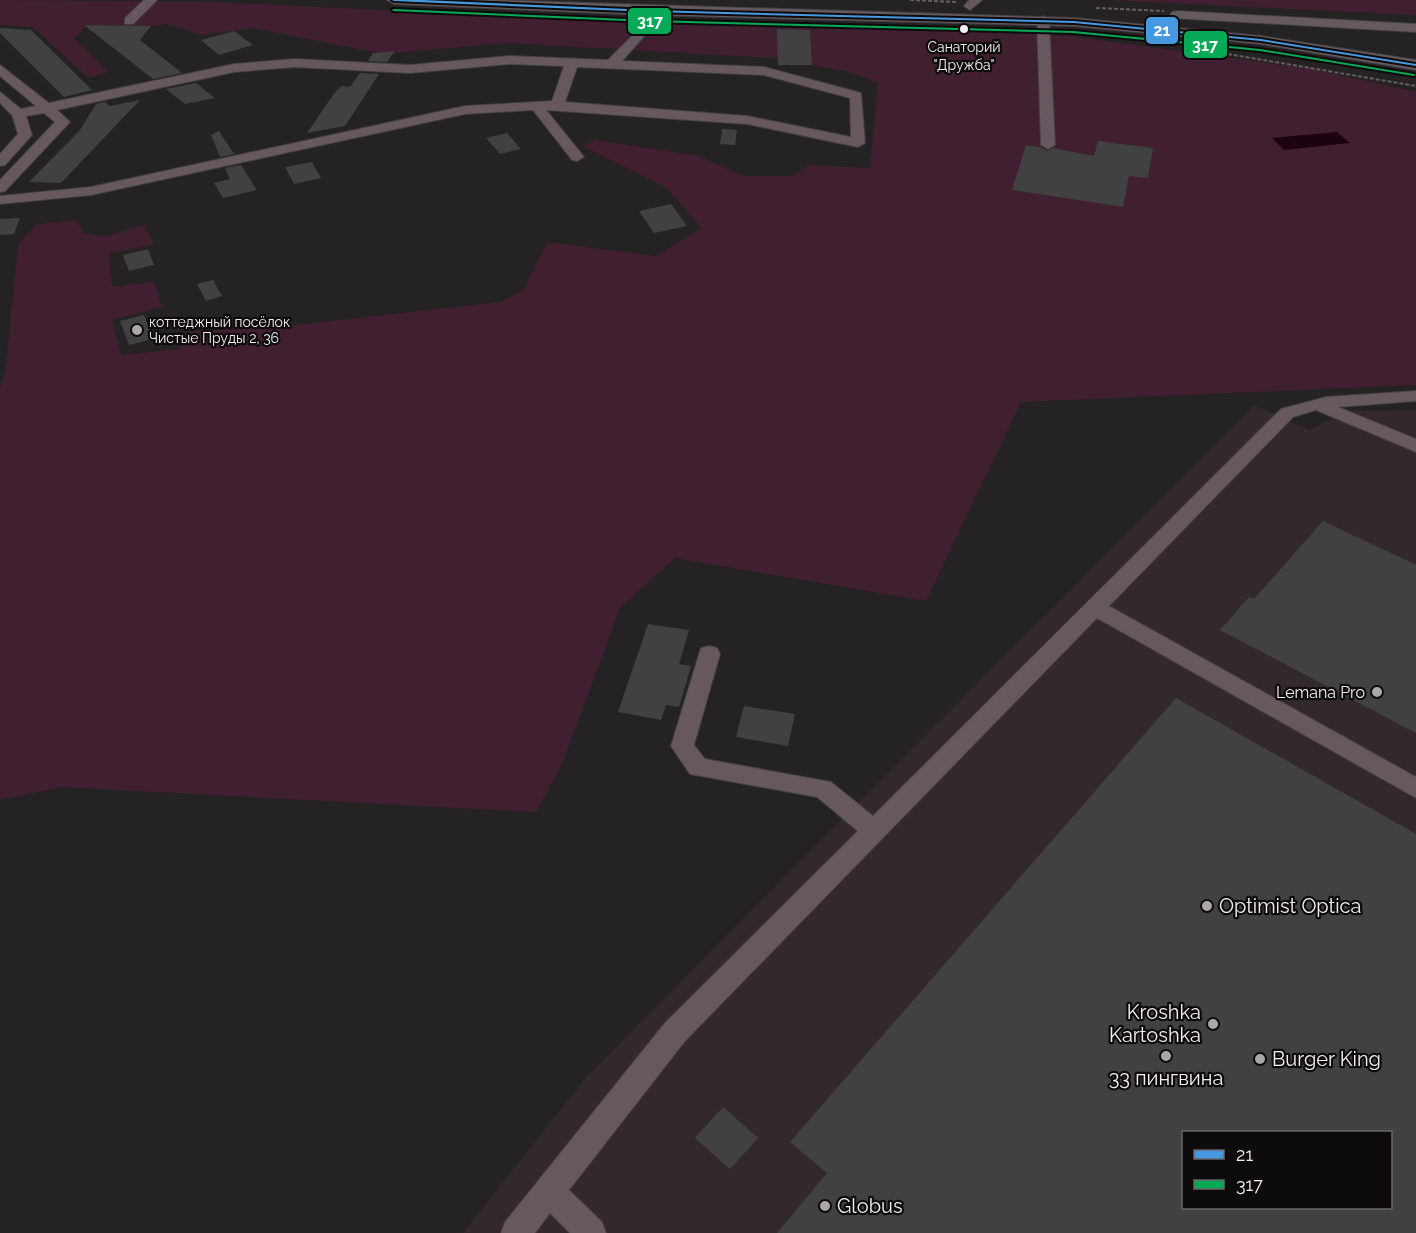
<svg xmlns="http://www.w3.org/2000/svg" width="1416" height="1233" viewBox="0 0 1416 1233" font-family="Raleway,sans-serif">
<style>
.built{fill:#33292d;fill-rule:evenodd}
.green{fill:#401f31}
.water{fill:#1c0310}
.building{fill:#424141;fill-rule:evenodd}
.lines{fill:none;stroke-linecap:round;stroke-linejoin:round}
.minor-casing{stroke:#414040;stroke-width:2}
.major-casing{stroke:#414040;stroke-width:2}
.path{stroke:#655d60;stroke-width:2;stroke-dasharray:4 2;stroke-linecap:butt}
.minor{fill:#66585e;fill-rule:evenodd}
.major{fill:#66595f;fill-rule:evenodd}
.bus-1-casing{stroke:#0e0b0c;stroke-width:4}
.bus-2-casing{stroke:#0e0b0c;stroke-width:4}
.bus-1{fill:#4699e1;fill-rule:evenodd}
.bus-2{fill:#06aa56;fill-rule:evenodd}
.bus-dot{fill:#f3eff1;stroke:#0e0b0c;stroke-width:2}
.poi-dot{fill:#aba7a9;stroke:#0e0b0c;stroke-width:2}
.labels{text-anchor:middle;stroke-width:4.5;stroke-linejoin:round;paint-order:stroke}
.bus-label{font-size:14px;fill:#f3eff1;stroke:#0e0b0c}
.far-poi-label{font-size:14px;fill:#f3eff1;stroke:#0e0b0c;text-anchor:start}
.poi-label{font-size:16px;fill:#f3eff1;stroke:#0e0b0c;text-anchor:end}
.near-poi-label{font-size:20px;fill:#f3eff1;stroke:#0e0b0c;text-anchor:start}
.line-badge{stroke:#0e0b0c;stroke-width:2}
.badge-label{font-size:16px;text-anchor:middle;font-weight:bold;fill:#fff}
</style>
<rect width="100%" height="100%" fill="#252223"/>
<path class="built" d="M1254,405l56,25 36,-19 70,-1v823h-953l125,-158zM1184,1132h206v76h-206z"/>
<path class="green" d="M0,0l217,2 432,21 234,4 186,9 243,33 104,23v293l-395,17 -95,199 -251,-43 -55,50 -58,156 -26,48 -475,-25 -61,13v-412l5,-14 13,-129 19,-21 39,-4 7,13 20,4 41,-12 10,19 -45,10 3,33 42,-5 8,25 -50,13 9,35 59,-6 10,-18 78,-3 232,-26 24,-13 23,-47 109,14 45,-28 -34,-40 -85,-42 13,-6 104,16 44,20h50l16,-11 61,3 8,-85 -29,-11 -77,-14 -265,-15 -123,11 -131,-26 -51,7 -35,-11 -16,2 -64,-1 -13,14 34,33 -19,6 -57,-51 -32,-2z
M1107,0h309v15z"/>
<path class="water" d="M1337,132l13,11 -66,7 -12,-12z"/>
<path class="building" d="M84,25l67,1 -11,14 42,33 -29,6z
M0,28l31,2 61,60 -28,7 -64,-64z
M777,29l33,1 2,35h-34z
M234,31l19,14 -34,10 -18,-15z
M395,51l-8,11 -19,-1 5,-8z
M360,73l19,1 -34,52 -38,7 29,-42 6,-5 8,1z
M196,83l19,15 -30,6 -19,-15z
M140,100l-79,83 -32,-1 51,-52 16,-26 9,-2 5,4z
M722,129l15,1 -2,15 -15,-1z
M219,131l15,23 -14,3 -9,-22z
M507,133l14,16 -21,5 -14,-16z
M1098,141l55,7 -5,30 -19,-2 -6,31 -111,-17 14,-45 14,2 7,4 6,-3 41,8z
M312,162l9,16 -27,6 -9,-17z
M241,165l16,25 -34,8 -9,-15 16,-4 -5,-11z
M671,204l16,22 -33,7 -15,-22z
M20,218l-6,16 -14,1v-16z
M148,249l6,16 -25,6 -6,-16z
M213,280l9,16 -16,5 -9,-17z
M144,315l9,24 -24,6 -9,-24z
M1323,521l93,44v168l-196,-103 29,-33 5,2z
M648,624l41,6 -10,34 12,2 -12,41 -13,-2 -5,15 -43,-8z
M1176,698l240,136v399h-639l50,-60 -37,-31zM1184,1132h206v76h-206z
M744,706l51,8 -7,32 -52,-9z
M723,1107l35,31 -28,31 -35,-31z"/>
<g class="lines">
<g class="minor-casing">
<path id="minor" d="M144,0h13l-24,24h-8v-6z
M969,0h13l-12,10 -6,-4z
M650,7l6,4 -9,22 -25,28 142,6 97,26 4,50 -7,4 -111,-23 -201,-14 38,47 -7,4 -5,-1 -39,-50 -68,4 -374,81 -91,9v-8l91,-9 374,-81 87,-5 12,-35 -55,-2 -99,9 -115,-6 -61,5 -177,38 13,12 -65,69 -5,1v-12l55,-58 -11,-9 -18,3 6,19 -27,30 -5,1v-12l18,-20 -6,-19 -12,-12v-11l21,17 15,-3 -36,-30v-11l49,38 185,-39 61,-5 115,6 99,-9 99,4 28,-28 8,-21zM577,67l187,8 86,23 1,39 -104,-21 -182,-14z
M1043,16l6,4 6,125 -7,4 -7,-4 -4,-125z
M1416,391v10l-78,6 78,32v13l-100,-42 -23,7 -184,189 307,171v21l-319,-180 -412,423 -116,149 33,32 4,11h-36l-20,-20 -15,20h-34l4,-11 160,-199 193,-192 -41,-34 -127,-23 -19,-28 30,-98 8,-2 8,2 3,6 -26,91 11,14 126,23 42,34 408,-407 45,-12z"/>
</g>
<g class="major-casing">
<path id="major" d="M387,0h106l581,18 187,18 155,24v10l-155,-26 -187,-18 -424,-11 -256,-11z
M1177,11l239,13v8l-244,-14 -2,-3 2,-3z"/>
</g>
<path class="path" d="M910,0l47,2
M1096,8l68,3
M1216,52l200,34"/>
<use href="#minor" class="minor"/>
<use href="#major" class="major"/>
<g class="bus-1-casing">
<path id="bus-1" d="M392,0h31l227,10 424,11 187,18 155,25v2l-155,-25 -187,-18 -424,-11 -256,-11z"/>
</g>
<g class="bus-2-casing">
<path id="bus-2" d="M394,9l256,11 423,11 187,18 154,25 2,1 -2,1 -154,-25 -187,-18 -423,-11 -257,-11 -1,-1z"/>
</g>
<use href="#bus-1" class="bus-1"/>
<use href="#bus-2" class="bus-2"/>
</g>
<circle class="bus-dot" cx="964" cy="29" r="5"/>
<g class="poi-dot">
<circle cx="137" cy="330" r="6"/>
<circle cx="1377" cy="692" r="6"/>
<circle cx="1207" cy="906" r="6"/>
<circle cx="1213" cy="1024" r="6"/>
<circle cx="1166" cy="1056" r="6"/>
<circle cx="1260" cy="1059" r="6"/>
<circle cx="825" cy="1206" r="6"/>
</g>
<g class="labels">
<g class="bus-label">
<text x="964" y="52">Санаторий<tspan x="964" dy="18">"Дружба"</tspan></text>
</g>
<g class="far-poi-label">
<text x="149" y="327">коттеджный посёлок<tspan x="149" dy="16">Чистые Пруды 2, 36</tspan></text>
</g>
<g class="poi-label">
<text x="1365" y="698">Lemana Pro</text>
</g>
<g class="near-poi-label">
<text x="1219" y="913">Optimist Optica</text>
<text x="1201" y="1019" text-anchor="end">Kroshka<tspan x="1201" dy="23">Kartoshka</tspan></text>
<text x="1272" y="1066">Burger King</text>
<text x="1166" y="1085" text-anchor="middle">33 пингвина</text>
<text x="837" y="1213">Globus</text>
</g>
</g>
<g class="line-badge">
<rect x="627" y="7" width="45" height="28" rx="6" fill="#06aa56"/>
<rect x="1145" y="16" width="34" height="29" rx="6" fill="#4699e1"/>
<rect x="1183" y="30" width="45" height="29" rx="6" fill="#06aa56"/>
</g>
<g class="badge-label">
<text x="650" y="27">317</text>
<text x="1162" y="36">21</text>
<text x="1205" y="51">317</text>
</g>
<rect x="1182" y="1131" width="210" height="78" fill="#0e0b0c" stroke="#6a6668" stroke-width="1.5"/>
<rect x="1194" y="1150" width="30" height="9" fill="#4699e1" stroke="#6a6668" stroke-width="1.5"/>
<text x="1236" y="1161" font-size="18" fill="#f3eff1">21</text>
<rect x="1194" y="1180" width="30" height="9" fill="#06aa56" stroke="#6a6668" stroke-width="1.5"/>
<text x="1236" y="1191" font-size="18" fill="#f3eff1">317</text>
</svg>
